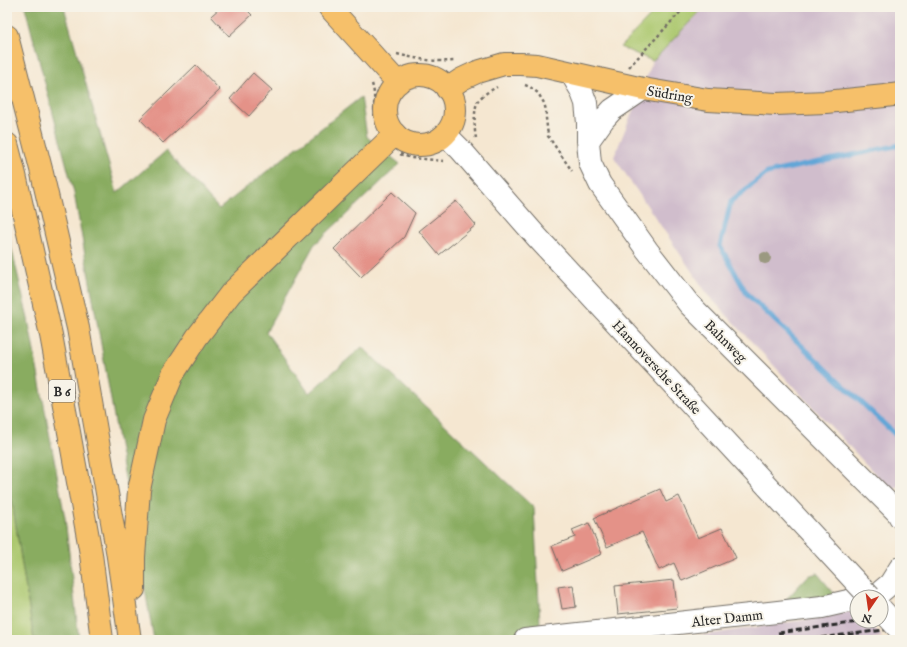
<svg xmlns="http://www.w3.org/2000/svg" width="907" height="647" viewBox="0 0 907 647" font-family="'IM FELL English',serif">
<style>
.industrial{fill:#d0bdcc}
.green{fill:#acc86e;stroke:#6c7a4c}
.forest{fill:#89ac61;stroke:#5a6c46}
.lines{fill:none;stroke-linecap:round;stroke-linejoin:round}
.stream{stroke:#62a6d7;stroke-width:5}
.building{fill:#e49288}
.minor-casing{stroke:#726d65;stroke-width:24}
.major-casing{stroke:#726d65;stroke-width:24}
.highway-casing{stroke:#726d65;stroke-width:24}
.path{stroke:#726d65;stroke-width:2.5;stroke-dasharray:3 3;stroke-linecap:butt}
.minor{stroke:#fff;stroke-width:22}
.major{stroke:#f6c06b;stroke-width:22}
.highway{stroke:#f6c06b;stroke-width:22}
.rail{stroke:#2b2b2b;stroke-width:3;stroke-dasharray:6 3;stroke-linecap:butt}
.minor-bridge-casing{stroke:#726d65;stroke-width:24;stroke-linecap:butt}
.minor-bridge{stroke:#fff;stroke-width:22}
.tree{fill:#9b9981}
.labels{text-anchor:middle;stroke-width:4;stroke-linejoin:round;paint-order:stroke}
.shield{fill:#f7f3e8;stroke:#686764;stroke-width:1}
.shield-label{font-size:13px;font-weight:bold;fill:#2b2b2b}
.street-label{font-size:14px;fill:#2b2b2b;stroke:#f7f3e8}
</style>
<rect width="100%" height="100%" fill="#f7f3e8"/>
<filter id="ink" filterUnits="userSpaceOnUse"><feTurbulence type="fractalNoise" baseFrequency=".025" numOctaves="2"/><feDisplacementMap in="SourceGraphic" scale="8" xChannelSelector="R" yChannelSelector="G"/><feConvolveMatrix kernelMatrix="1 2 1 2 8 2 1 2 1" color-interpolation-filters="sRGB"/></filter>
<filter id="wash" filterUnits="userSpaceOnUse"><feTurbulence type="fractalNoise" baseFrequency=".012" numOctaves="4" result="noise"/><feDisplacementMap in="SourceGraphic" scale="16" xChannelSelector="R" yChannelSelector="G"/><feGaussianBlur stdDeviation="0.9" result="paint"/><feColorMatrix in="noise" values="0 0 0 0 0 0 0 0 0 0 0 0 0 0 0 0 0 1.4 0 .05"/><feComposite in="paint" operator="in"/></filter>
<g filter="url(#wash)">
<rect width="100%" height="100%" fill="#f5e7d1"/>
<path class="industrial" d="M704,7h196v477l-8,8 -184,-197 -94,-138 39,-96z
M857,610v11h10l15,16 -13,3h-197l138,-21z"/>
<path class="green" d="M659,7h45l-51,54 -33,-14z
M7,487l5,14 22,139h-27z"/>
<path class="forest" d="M25,7h39l53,186 49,-42 53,58 142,-112 6,40 33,27 -86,81 -48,87 43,61 53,-46 172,161 6,115 -8,17h-378l-80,-447z
M7,229l21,90 37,199 14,122h-45l-22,-139 -5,-14z
M817,573l21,25 -60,10 30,-32z"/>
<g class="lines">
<path class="stream" d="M900,145l-133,28 -36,28 -11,45 27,48 153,145"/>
</g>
<g id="blocks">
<path class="building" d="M221,7h23l8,8 -23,21 -18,-20z
M609,7h11l-5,5z
M196,65l24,25 -57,53 -23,-24z
M253,73l19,17 -23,26 -19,-17z
M392,192l23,21 -11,24 -43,40 -27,-28z
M456,201l20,24 -37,30 -20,-24z
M660,489l6,13 13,-6 19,42 24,-10 14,30 -54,23 -8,-18 -15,7 -17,-38 -35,15 -13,-29z
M589,523l13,31 -40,17 -10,-25 23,-9 -3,-7z
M674,580l3,28 -59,6 -3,-28z
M573,585l3,22 -14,2 -4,-22z"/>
</g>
</g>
<g filter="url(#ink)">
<use href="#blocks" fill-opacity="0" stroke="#726d65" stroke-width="1"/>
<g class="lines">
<g class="minor-casing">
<path id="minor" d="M571,73l10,17 5,13 2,20v18l2,22 10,21 47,66 42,54 209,209 2,4
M446,135l15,15 75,86 319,345
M588,141l15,-21 9,-10 31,-21
M865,597l13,-3 12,-10 10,-16
M525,640l297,-33 35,-8"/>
</g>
<g class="major-casing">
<path id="major" d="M329,7l69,76
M385 110a35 35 0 1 1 70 0a35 35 0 1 1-70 0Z
M447,89l15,-10 15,-7 27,-8h17l16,1 106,24 65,11 68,4 50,-2 59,-6 15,-2"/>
</g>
<g class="highway-casing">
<path id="highway" d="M7,36l34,133 37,159 39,222 13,90
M7,144l8,31 36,160 18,97 22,122 11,86
M134,589v-32l5,-67 15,-70 19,-46 24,-37 34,-44 164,-159"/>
</g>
<path class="path" d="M397,54c20,5 37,8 57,7
M629,67l56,-60
M372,84c5,14 -1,29 5,42
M525,85l5,2 8,6 6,10 2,7v8l2,18 24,35
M476,138c-2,-9 -2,-27 1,-35 4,-8 13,-12 20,-16
M400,154l11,4 23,2 10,1"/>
<use href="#minor" class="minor"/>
<use href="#major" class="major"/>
<use href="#highway" class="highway"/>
<path class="rail" d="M881,619l19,-2
M778,633l88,-12
M803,640l97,-12"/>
<g class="minor-bridge-casing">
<path id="minor-bridge" d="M855,581l15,16
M881,609l19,21"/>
</g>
<use href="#minor-bridge" class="minor-bridge"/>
</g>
<circle class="tree" cx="765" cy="258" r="6"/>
</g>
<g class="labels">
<rect class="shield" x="49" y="380" width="26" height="22" rx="3"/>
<g class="shield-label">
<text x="62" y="396">B 6</text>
</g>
<g class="street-label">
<text transform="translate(670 94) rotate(9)" y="5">Südring</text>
<text transform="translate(726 341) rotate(45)" y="5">Bahnweg</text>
<text transform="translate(657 367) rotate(47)" y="5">Hannoversche Straße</text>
<text transform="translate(727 618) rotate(-6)" y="5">Alter Damm</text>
</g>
</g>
<rect width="907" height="647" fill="none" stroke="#f7f3e8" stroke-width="24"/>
<g transform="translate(869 609) rotate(193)"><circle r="19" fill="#f7f3e8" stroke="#a5a39c"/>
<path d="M0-3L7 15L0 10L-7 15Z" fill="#c8321e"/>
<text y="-6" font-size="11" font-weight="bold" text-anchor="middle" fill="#2b2b2b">N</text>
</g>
</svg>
